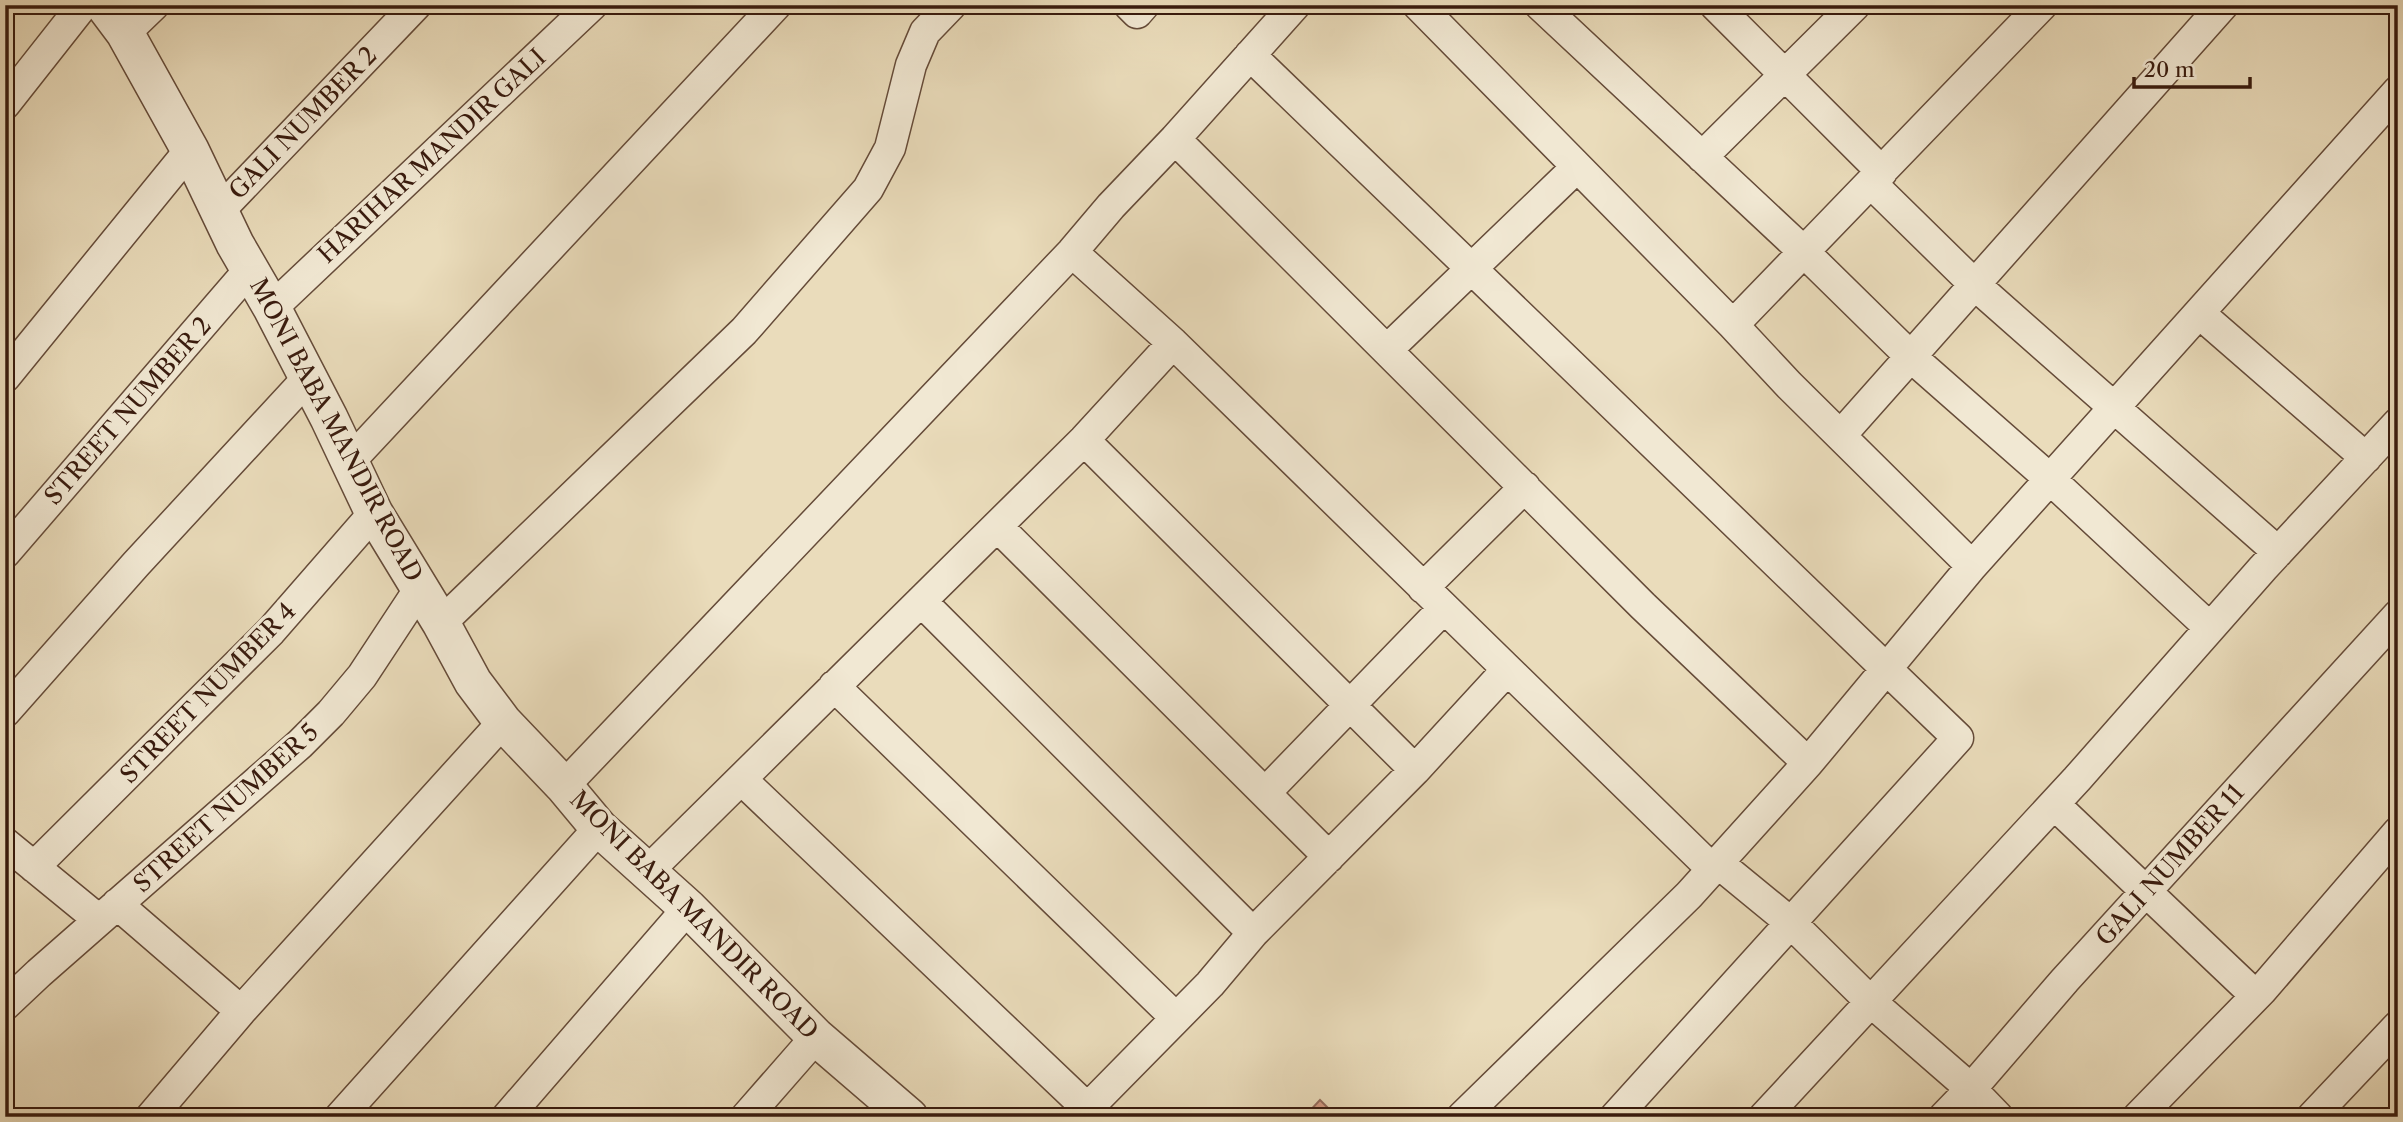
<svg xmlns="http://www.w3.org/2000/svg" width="2403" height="1122" viewBox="0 0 2403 1122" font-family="'Libre Caslon Text',serif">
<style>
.building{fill:#d49b84;stroke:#946c5c;stroke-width:2}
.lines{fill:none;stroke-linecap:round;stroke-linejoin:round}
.minor-casing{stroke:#654b39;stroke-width:33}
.tertiary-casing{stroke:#654b39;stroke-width:40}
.minor{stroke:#f1e8d3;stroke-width:30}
.tertiary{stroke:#f1e8d3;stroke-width:37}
.labels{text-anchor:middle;stroke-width:7;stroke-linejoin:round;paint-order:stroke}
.street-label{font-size:24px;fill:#391b0e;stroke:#f1e8d3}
</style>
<rect width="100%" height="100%" fill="#eadcbb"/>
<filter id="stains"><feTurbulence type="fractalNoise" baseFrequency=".00286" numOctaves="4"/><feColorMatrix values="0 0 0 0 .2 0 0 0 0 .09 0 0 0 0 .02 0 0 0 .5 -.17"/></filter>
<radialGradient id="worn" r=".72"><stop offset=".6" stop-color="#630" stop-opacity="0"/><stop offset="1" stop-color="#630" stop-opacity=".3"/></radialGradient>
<path class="building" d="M1320,1100l17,17h-33z"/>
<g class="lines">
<g class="minor-casing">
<path id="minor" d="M1129,5l8,8 7,-8
M1418,5l315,320 56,60 183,181
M1540,5l264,247 106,104 140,123 160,149
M1715,5l167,167
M125,33l29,-28
M1250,55l708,683 -343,379
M5,104l78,-99
M1175,139l468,467 165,157
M1702,157l153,-152
M1871,183l103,101 304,268
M220,210l196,-205
M1072,252l101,91 537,524 8,-4 72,59 80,79 101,88 27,28
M272,308l320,-303
M2199,313l167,145
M1733,325l309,-320
M1387,350l190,-183
M5,377l185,-227
M1841,435l382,-430
M1084,440l331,330
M350,461l426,-456
M997,526l332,331
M5,553l245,-284
M1423,588l102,-101
M921,601l332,332
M441,623l303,-292 124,-142 22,-41 21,-83 14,-33 26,-27
M834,686l342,332
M5,712l131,-148 171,-185
M741,779l346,329
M564,786l508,-534 39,-46 64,-67 120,-134
M1265,793l179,-185
M2054,804l202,192
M5,843l94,77
M34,867l237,-236 103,-118
M648,871l436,-431 89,-97
M117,904l124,107
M5,1005l34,-32 261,-229 31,-31 31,-37 58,-88
M151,1117l90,-106 262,-289
M340,1117l259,-289
M507,1117l181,-209
M746,1117l70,-80
M1079,1117l131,-133 43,-51 162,-163 92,-100
M1462,1117l227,-222 119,-132 164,-197 426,-475
M1764,1117l313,-338 186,-211 135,-145
M1944,1117l27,-28 94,-109 333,-365
M2138,1117l124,-127 136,-158
M2312,1117l86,-91"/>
</g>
<g class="tertiary-casing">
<path id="tertiary" d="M104,5l21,28 65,117 45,94 37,64 57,110 45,95 67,110 32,59 30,40 61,64 35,42 89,80 128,129 93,80"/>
</g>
<use href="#minor" class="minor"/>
<use href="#tertiary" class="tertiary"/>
</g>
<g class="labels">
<g class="street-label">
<text transform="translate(303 123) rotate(-46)" y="8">GALI NUMBER 2</text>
<text transform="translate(432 156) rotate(-43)" y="8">HARIHAR MANDIR GALI</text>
<text transform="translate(128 411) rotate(-49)" y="8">STREET NUMBER 2</text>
<text transform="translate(336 430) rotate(62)" y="8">MONI BABA MANDIR ROAD</text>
<text transform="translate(208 693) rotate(-46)" y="8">STREET NUMBER 4</text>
<text transform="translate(226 808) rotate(-42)" y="8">STREET NUMBER 5</text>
<text transform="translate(2170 865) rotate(-48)" y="8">GALI NUMBER 11</text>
<text transform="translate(694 915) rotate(45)" y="8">MONI BABA MANDIR ROAD</text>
</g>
</g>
<rect width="2403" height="1122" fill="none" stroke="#eadcbb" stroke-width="28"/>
<rect x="7" y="7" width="2389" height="1108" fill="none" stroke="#391b0e" stroke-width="3.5"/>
<rect x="14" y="14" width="2375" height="1094" fill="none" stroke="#391b0e" stroke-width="2"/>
<path d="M2134 77v10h116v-10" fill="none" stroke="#391b0e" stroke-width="3.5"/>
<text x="2144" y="77" font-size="21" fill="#391b0e" stroke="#f1e8d3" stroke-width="5" paint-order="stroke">20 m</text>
<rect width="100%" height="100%" filter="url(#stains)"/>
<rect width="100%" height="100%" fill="url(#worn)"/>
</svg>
